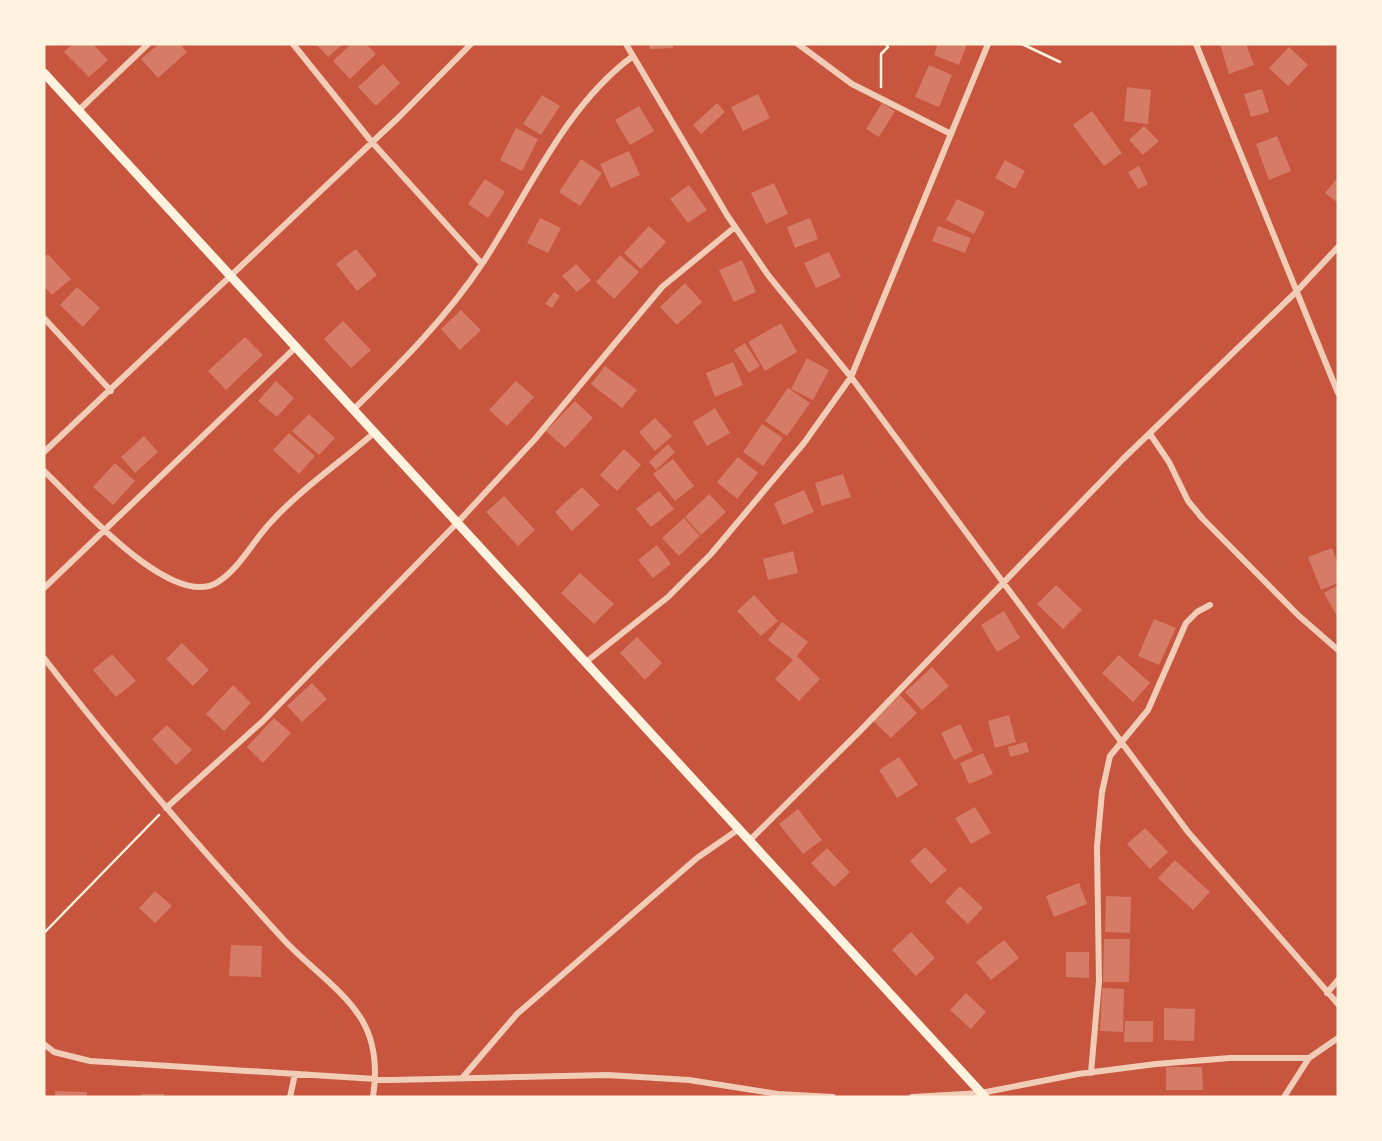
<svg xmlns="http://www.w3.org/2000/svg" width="1382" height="1141" viewBox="0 0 1382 1141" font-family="Montserrat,sans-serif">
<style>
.building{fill:#d67c66}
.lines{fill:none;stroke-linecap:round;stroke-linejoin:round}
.path{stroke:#fff3e0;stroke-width:2.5}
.minor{stroke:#f1ccb7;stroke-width:6}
.secondary{stroke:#fff3e0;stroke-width:9}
</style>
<rect width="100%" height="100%" fill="#c8553d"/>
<path class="building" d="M73,44h20l15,16 -19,17 -25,-25z
M159,44h21l7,8 -29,26 -17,-19z
M316,44h27l-15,13z
M351,44h15l10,10 -26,25 -17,-18z
M649,44h24v4l-23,1z
M938,44h29l-8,21 -25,-10z
M1220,44h26l8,21 -25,9z
M1289,47l19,18 -20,21 -19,-18z
M383,64l17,19 -24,23 -18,-19z
M929,65l23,10 -13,32 -24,-10z
M1127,87l24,3 -3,34 -24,-3z
M1262,89l7,23 -18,5 -7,-23z
M758,94l12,24 -27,13 -12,-24z
M542,95l18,11 -19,29 -18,-11z
M717,103l8,9 -24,22 -8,-9z
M882,103l13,8 -16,26 -13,-8z
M639,106l15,25 -24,14 -15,-25z
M1092,111l30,42 -18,13 -31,-41z
M1144,126l15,15 -16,14 -14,-15z
M516,128l22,11 -16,32 -22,-11z
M1277,136l14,35 -22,9 -13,-36z
M629,151l11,24 -29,13 -11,-24z
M581,159l21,14 -22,33 -21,-14z
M1005,160l20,11 -10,18 -20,-11z
M1139,166l9,18 -10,5 -10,-17z
M1338,177v26l-13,-10z
M485,179l20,13 -17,26 -20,-14z
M774,183l14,31 -22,10 -15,-31z
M689,185l18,25 -19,13 -18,-24z
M957,199l28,13 -11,22 -28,-14z
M540,218l21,10 -13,25 -21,-10z
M810,218l8,21 -23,9 -8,-21z
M649,226l17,16 -25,27 -17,-16z
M938,226l33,12 -6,15 -33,-12z
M356,249l21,26 -20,16 -21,-27z
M829,252l12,25 -25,11 -12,-25z
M48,254l23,25 -19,16 -8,-9v-28z
M620,255l19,17 -25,27 -18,-17z
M742,260l14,32 -22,10 -15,-32z
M576,264l15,16 -14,12 -15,-16z
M685,283l17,19 -25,23 -17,-18z
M77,287l23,21 -17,19 -23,-22z
M554,292l6,4 -8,12 -7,-4z
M461,310l20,20 -21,20 -19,-21z
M343,321l28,29 -20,18 -27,-29z
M781,323l16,29 -32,19 -17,-29z
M245,337l18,18 -37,35 -18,-19z
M745,343l15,23 -11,7 -15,-23z
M807,358l22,12 -16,30 -22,-11z
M733,362l10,23 -28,12 -9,-24z
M605,366l32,24 -15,18 -31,-24z
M276,381l18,17 -17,19 -19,-16z
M516,381l18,16 -27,29 -18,-16z
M788,388l22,15 -23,33 -22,-15z
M575,401l18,17 -28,30 -19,-17z
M715,408l15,25 -23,13 -14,-24z
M309,414l26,24 -16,17 -27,-24z
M655,418l17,18 -17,15 -16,-19z
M762,424l21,14 -20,28 -20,-14z
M289,433l26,23 -16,18 -26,-24z
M144,436l14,16 -23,21 -14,-16z
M668,444l7,8 -19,18 -7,-8z
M624,449l17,16 -24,26 -17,-16z
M738,457l20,16 -21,26 -20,-17z
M673,459l21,27 -19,15 -22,-27z
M115,463l20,18 -22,24 -20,-18z
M843,474l8,23 -29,9 -7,-23z
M582,487l18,18 -28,26 -17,-19z
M804,490l10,22 -31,13 -9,-22z
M659,491l15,18 -23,18 -15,-18z
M709,494l17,18 -25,23 -16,-18z
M504,496l31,34 -17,16 -32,-34z
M684,518l16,18 -21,20 -17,-18z
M657,545l14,19 -18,14 -15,-18z
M1332,548l6,16v19l-17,7 -13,-33z
M793,551l5,22 -30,7 -5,-21z
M580,573l34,31 -20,20 -33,-31z
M1056,585l26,25 -19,19 -26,-25z
M1338,585v33l-14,-25z
M754,595l24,26 -17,15 -24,-25z
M1004,611l16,27 -23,14 -16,-27z
M1154,619l22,9 -17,37 -21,-9z
M782,622l26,20 -11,14 23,23 -21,22 -24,-22 18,-19 -25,-20z
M637,637l25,26 -17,17 -25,-27z
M182,643l27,27 -16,16 -27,-27z
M112,654l24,27 -20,16 -23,-27z
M1119,655l31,28 -17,19 -31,-29z
M932,667l17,19 -27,24 -17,-18z
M312,683l15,16 -25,23 -15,-16z
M233,685l18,18 -27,28 -18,-17z
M900,695l17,18 -26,25 -18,-17z
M1009,715l7,27 -21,6 -7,-27z
M274,718l17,15 -28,30 -16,-16z
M960,724l13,27 -19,9 -13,-27z
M167,725l25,25 -16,15 -24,-26z
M1026,742l3,10 -19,5 -2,-10z
M983,753l10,21 -24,10 -9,-21z
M899,757l19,28 -21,13 -18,-28z
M975,807l16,26 -20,11 -16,-26z
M798,809l24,31 -19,14 -24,-30z
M1145,828l23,24 -18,17 -23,-25z
M925,847l22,23 -16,14 -21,-23z
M827,848l23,24 -16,15 -23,-24z
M1175,860l35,32 -17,18 -35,-32z
M1079,883l8,21 -33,13 -8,-21z
M960,886l23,22 -15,16 -23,-22z
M155,891l17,15 -17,17 -16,-15z
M1106,896l25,1 -1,36 -25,-1z
M911,932l24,26 -19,18 -24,-26z
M1104,939h26l-1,43h-26z
M1004,940l15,18 -28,22 -15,-18z
M231,945l31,1 -1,31 -32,-1z
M1066,952h23v26l-23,-1z
M1102,988l22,1 -1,43 -23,-1z
M966,993l20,19 -15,17 -21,-19z
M1164,1008l31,1 -1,32 -30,-1z
M1125,1021h28v21h-29z
M1166,1067h36l1,23h-37z
M55,1091l32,1v5h-32z
M141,1094h23v3h-23z"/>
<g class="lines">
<path class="path" d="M1022,44l38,18
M881,87v-33l7,-7 -2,-3
M44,933l115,-118"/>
<path class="minor" d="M293,44l78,97 111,123
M626,44l101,171 41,60 83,102 337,455 150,172
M798,44l54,40 99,50
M1196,44l142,349
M79,110l69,-66
M44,318l67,73
M354,409c46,-45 94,-93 130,-148 45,-69 81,-155 149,-205
M1150,434l19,28 19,39 15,18 95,96 40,35
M44,452l356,-336 71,-72
M44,471c32,30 128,141 174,111 22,-14 35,-41 53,-60 30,-33 70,-60 104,-90
M44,588l253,-242
M44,658c75,98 157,191 240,282 25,27 59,49 78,80 14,24 15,51 11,77
M586,662l82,-65 43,-43 93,-111 47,-66 137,-333
M166,808l97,-87 195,-199 77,-83 127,-152 73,-60
M750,840l109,-108 264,-273 173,-167 42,-45
M1327,993l11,-13
M44,1044l10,8 36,9 301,19 216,-5 82,5 89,14 55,3
M1091,1073l8,-92 -2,-134 5,-55 8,-36 38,-46 38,-87 11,-11 13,-7
M463,1077l54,-63 180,-156 42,-29
M290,1097l5,-23
M912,1097l69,-4 97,-19 78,-10 74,-6h79l29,-20
M1284,1097l25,-39"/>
<path class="secondary" d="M44,73l941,1024"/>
</g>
<rect width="1382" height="1141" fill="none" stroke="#fff3e0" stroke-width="91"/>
</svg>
